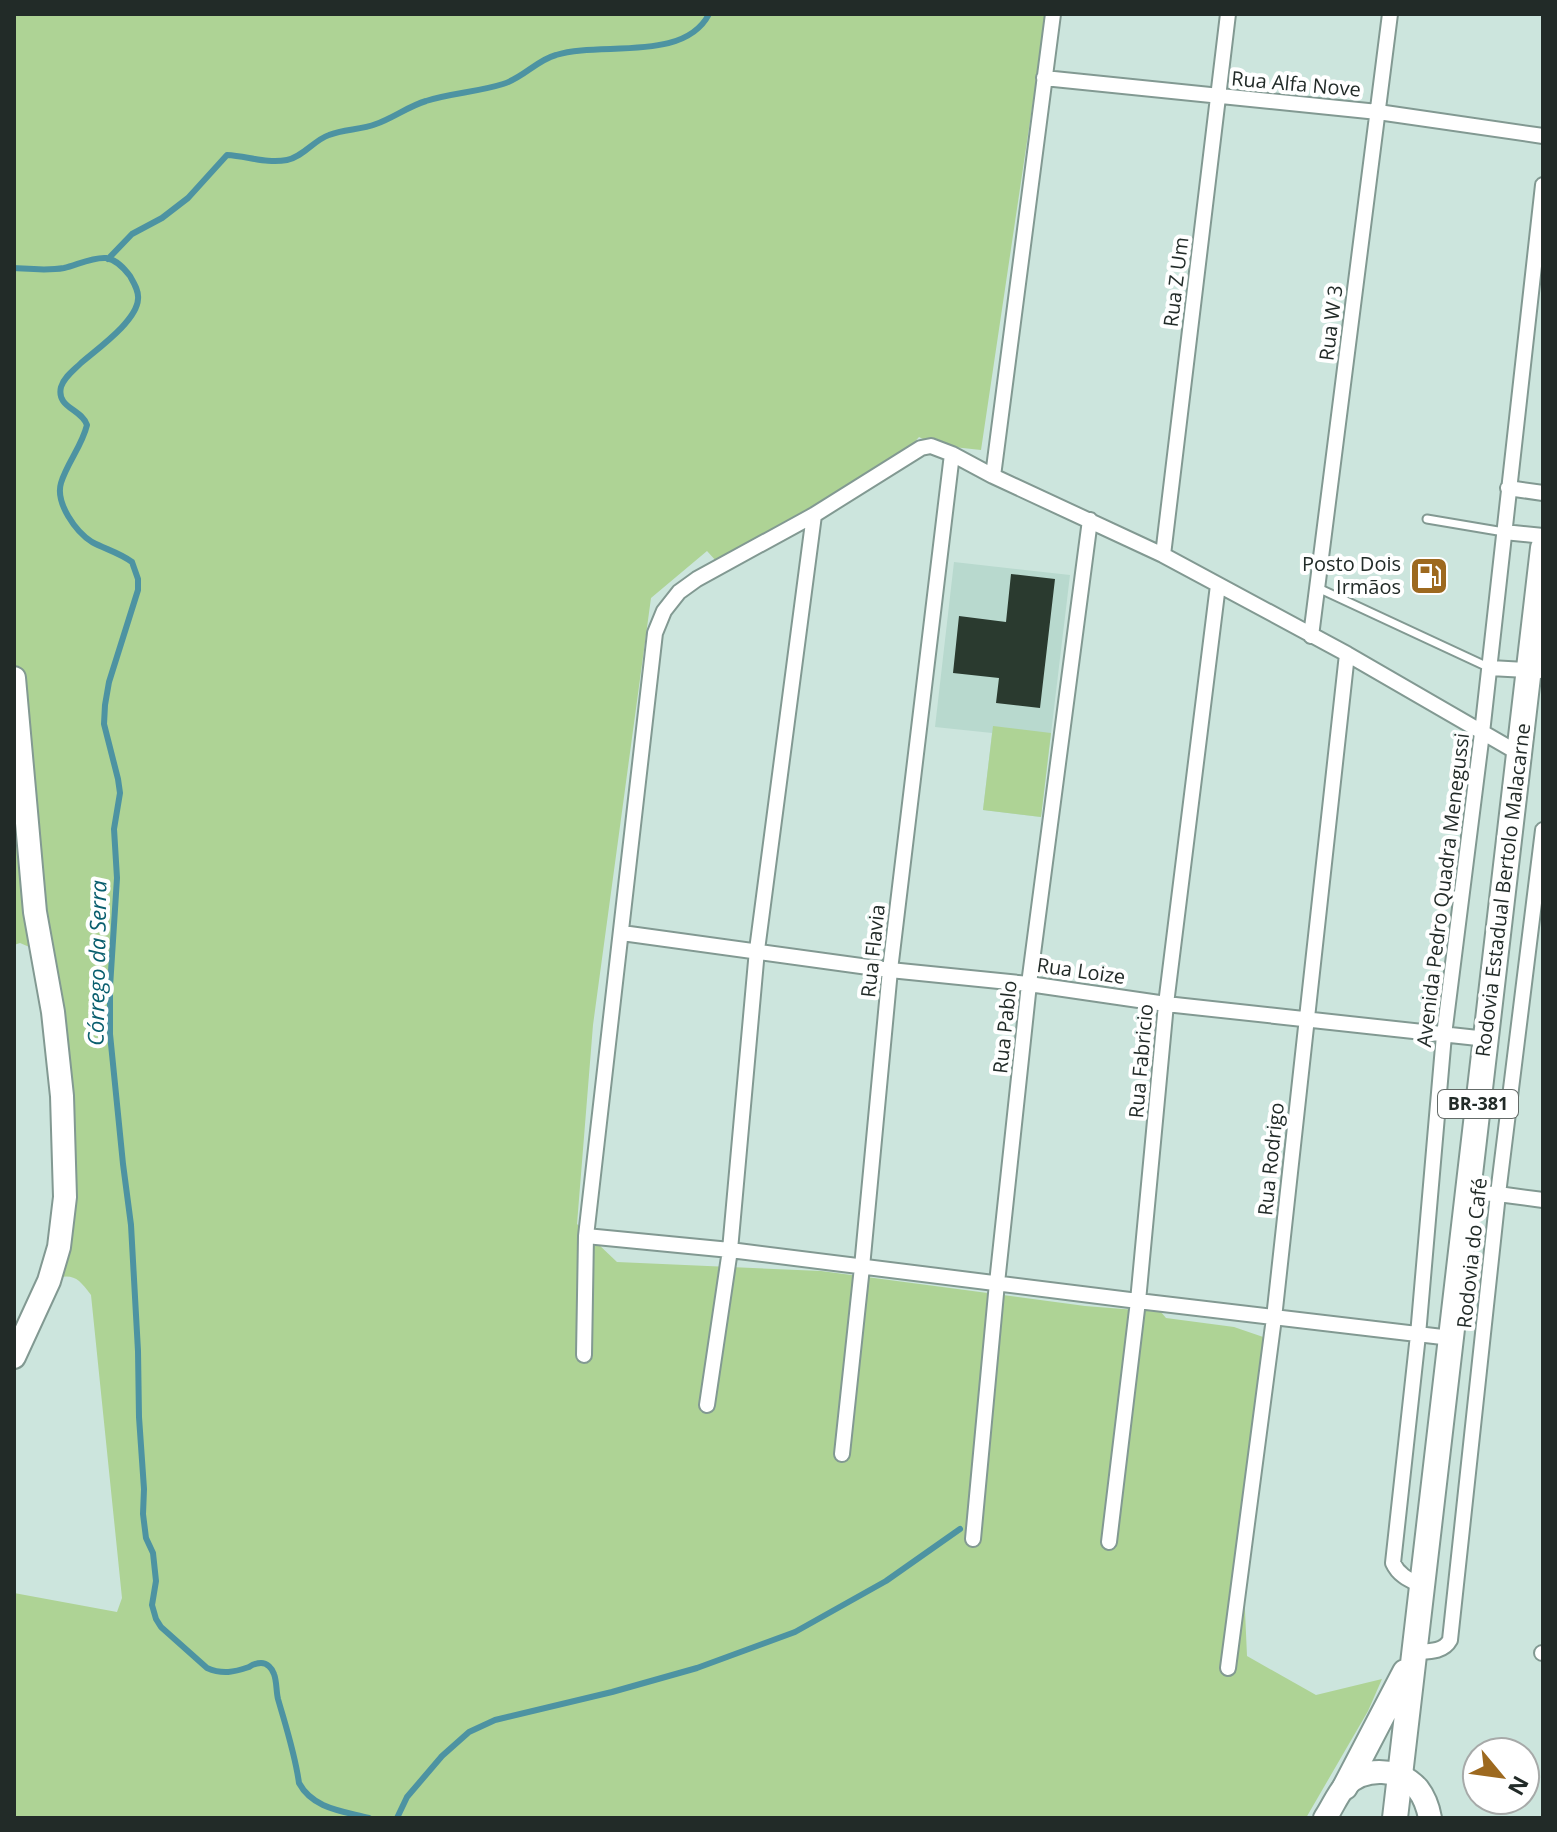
<svg xmlns="http://www.w3.org/2000/svg" width="1557" height="1832" viewBox="0 0 1557 1832" font-family="'Open Sans',sans-serif">
<style>
.built{fill:#b8d9ce}
.green{fill:#aed395}
.lines{fill:none;stroke-linecap:round;stroke-linejoin:round}
.stream{stroke:#4d93a2;stroke-width:6}
.building{fill:#2a3a2f}
.lane-casing{stroke:#829992;stroke-width:11}
.street-casing{stroke:#829992;stroke-width:18}
.secondary-casing{stroke:#829992;stroke-width:26}
.primary-casing{stroke:#829992;stroke-width:28}
.lane{stroke:#fff;stroke-width:7}
.street{stroke:#fff;stroke-width:14}
.secondary{stroke:#fff;stroke-width:22}
.primary{stroke:#fff;stroke-width:24}
.labels{text-anchor:middle;stroke-width:8;stroke-linejoin:round;paint-order:stroke}
.shield{fill:#fff;stroke:#646b68;stroke-width:2}
.shield-label{font-size:18px;font-weight:bold;fill:#222b28}
.street-label{font-size:20px;fill:#222b28;stroke:#fff}
.poi-label{font-size:20px;fill:#222b28;stroke:#fff;text-anchor:end}
.water-label{font-size:22px;font-style:italic;fill:#095e6e;stroke:#fff}
</style>
<rect width="100%" height="100%" fill="#cce5dd"/>
<path class="built" d="M954,562l116,13 -29,242 -58,-7 9,-77 -57,-6z"/>
<path class="green" d="M14,14h1032l-65,436 -46,-5 -16,-8 -37,42 -165,83 -10,-11 -56,47 -58,427 -16,199 40,38 204,9 264,35 76,6 5,6 68,9 35,12 -25,249 3,68 69,39 66,-16 -14,32 -62,107h-1292v-225l103,19 5,-14 -31,-303c-13,-17 -17,-22 -39,-16l16,-57 -34,-273 -14,-6 -6,2z
M993,726l58,7 -10,84 -58,-7z"/>
<g class="lines">
<path class="stream" d="M108,259l24,-25 30,-16 26,-20 39,-43c20,1 40,9 60,5 16,-3 27,-20 42,-25 15,-6 32,-5 47,-11 17,-6 33,-18 50,-23 25,-8 52,-9 77,-17 20,-6 34,-24 53,-29 44,-14 128,8 153,-41
M14,268c17,1 33,3 50,0 13,-3 28,-11 42,-10 11,2 18,10 24,18 4,7 9,15 8,23 -1,22 -41,50 -57,64 -7,7 -17,14 -20,24 -5,21 21,22 26,38 -5,21 -20,38 -26,58 -6,20 15,49 31,59 13,7 28,11 40,20l6,17v11l-29,92 -4,23 -1,19 14,55 2,14 -6,36 3,49 -7,109v47l13,130 8,61 7,126 1,66 5,72 -1,25 3,24 7,15 3,28 -4,24 4,14 5,8 46,41c16,7 27,4 42,-1 3,-2 9,-4 12,-4 6,0 11,5 13,11 3,8 2,17 4,25 8,28 17,55 21,84 14,26 44,28 70,35
M397,1818l10,-21 35,-41 27,-24 26,-12 117,-28 85,-24 98,-36 91,-51 74,-52"/>
</g>
<path class="building" d="M1011,574l44,5 -15,129 -44,-5 3,-25 -46,-5 6,-57 47,6z"/>
<g class="lines">
<g class="lane-casing">
<path id="lane" d="M1427,519l77,13
M1318,588l172,80"/>
</g>
<g class="street-casing">
<path id="street" d="M1044,78l334,34 165,24
M993,476l60,-462
M1508,488l35,5
M1504,532l39,4
M1163,555l65,-541
M1311,636l79,-622
M1490,668l53,3
M622,933l268,37 139,14 137,20 321,35
M1468,1193l30,1 45,6
M586,1236l144,14 408,51 313,37
M584,1355l2,-119 69,-603 9,-22 15,-19 18,-13 117,-64 107,-67 10,-2 21,8 41,22 170,79 184,99 173,100
M707,1405l23,-155 27,-300 57,-435
M842,1454l20,-187 28,-297 62,-516
M973,1539l24,-256 32,-299 61,-464
M1109,1542l29,-241 28,-297 52,-419
M1422,1586c-12,-6 -23,-10 -29,-23l25,-228 26,-300 38,-302 61,-548
M1413,1652c14,-1 30,1 37,-12l48,-446 45,-364
M1542,1653h1
M1228,1668l46,-350 73,-664"/>
</g>
<g class="secondary-casing">
<path id="secondary" d="M14,678l21,234 18,100 9,84 3,101 -6,50 -10,34 -35,76
M1325,1818c7,-10 12,-23 20,-32 20,-20 55,-18 73,3 7,9 10,18 12,29"/>
</g>
<g class="primary-casing">
<path id="primary" d="M1345,1787l60,-115
M1395,1818l148,-1270"/>
</g>
<use href="#lane" class="lane"/>
<use href="#street" class="street"/>
<use href="#secondary" class="secondary"/>
<use href="#primary" class="primary"/>
</g>
<defs>
<g id="fuel-square" transform="scale(2)"><rect x="-9" y="-9" width="18" height="18" rx="4" fill="#9d691f" stroke="#fff"/><path d="M-5.5-6h7V0h2V4h1.3V-2.5L3-4.5l.8-.8L6-3V5H2.5V1h-1V6h-7ZM-4.2-4.7v3.2H.2V-4.7Z" fill="#fff"/></g>
</defs>
<g fill-rule="evenodd">
<use href="#fuel-square" x="1429" y="576"/>
</g>
<g class="labels">
<rect class="shield" x="1438" y="1090" width="80" height="28" rx="6"/>
<g class="shield-label">
<text x="1478" y="1110">BR-381</text>
</g>
<g class="street-label">
<text transform="translate(1296 84) rotate(5)" y="7">Rua Alfa Nove</text>
<text transform="translate(1176 282) rotate(-83)" y="7">Rua Z Um</text>
<text transform="translate(1331 323) rotate(-83)" y="7">Rua W 3</text>
<text transform="translate(1443 890) rotate(-83)" y="7">Avenida Pedro Quadra Menegussi</text>
<text transform="translate(1503 890) rotate(-83)" y="7">Rodovia Estadual Bertolo Malacarne</text>
<text transform="translate(873 951) rotate(-84)" y="7">Rua Flavia</text>
<text transform="translate(1081 971) rotate(8)" y="7">Rua Loize</text>
<text transform="translate(1005 1027) rotate(-84)" y="7">Rua Pablo</text>
<text transform="translate(1141 1061) rotate(-85)" y="7">Rua Fabricio</text>
<text transform="translate(1271 1159) rotate(-84)" y="7">Rua Rodrigo</text>
<text transform="translate(1472 1253) rotate(-84)" y="7">Rodovia do Café</text>
</g>
<g class="poi-label">
<text x="1401" y="571">Posto Dois<tspan x="1401" dy="23">Irmãos</tspan></text>
</g>
<g class="water-label">
<text transform="translate(97 963) rotate(-89)" y="8">Córrego da Serra</text>
</g>
</g>
<rect width="1557" height="1832" fill="none" stroke="#222b28" stroke-width="32"/>
<g transform="translate(1501 1776) rotate(119)"><circle r="38" fill="#ffffff" stroke="#a7aaa9" stroke-width="2"/>
<path d="M0-6L14 30L0 20L-14 30Z" fill="#9d691f"/>
<text y="-12" font-size="22" font-weight="bold" text-anchor="middle" fill="#222b28">N</text>
</g>
</svg>
